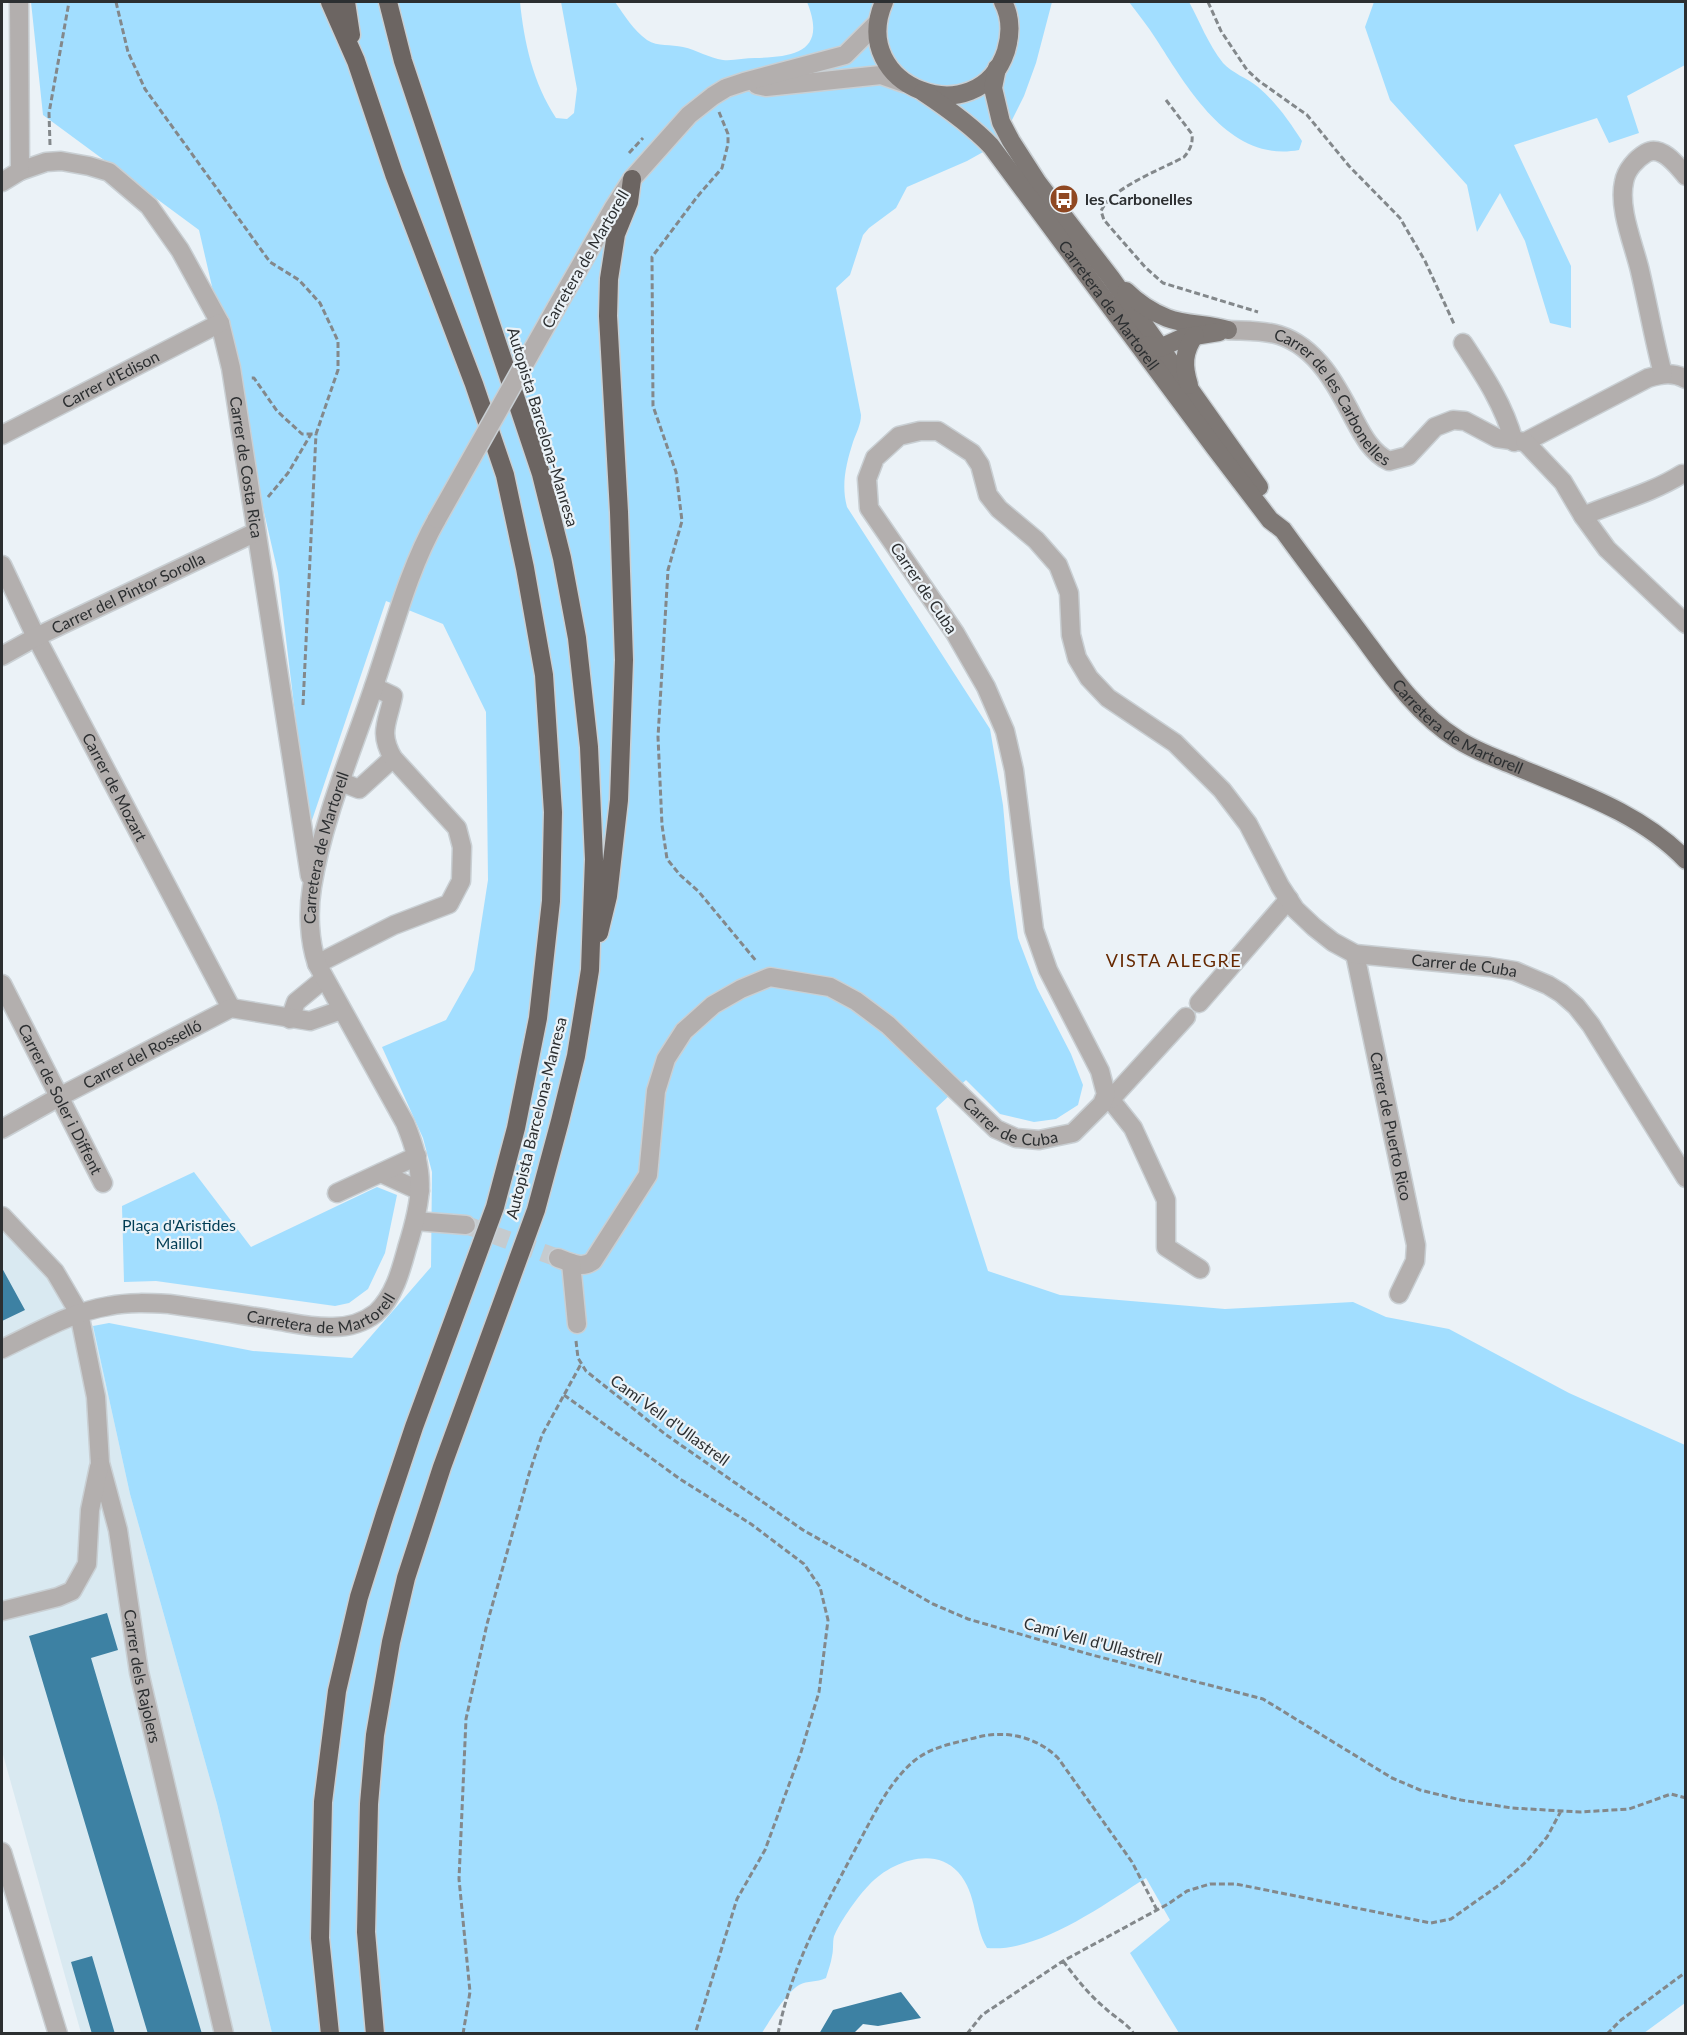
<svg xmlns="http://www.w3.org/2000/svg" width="1687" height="2035" viewBox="0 0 1687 2035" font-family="Lato,sans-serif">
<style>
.built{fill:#d9e9f1}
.green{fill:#a2deff}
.building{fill:#3d81a3}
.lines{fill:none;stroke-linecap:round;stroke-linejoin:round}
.minor-tunnel{stroke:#c5cbcf;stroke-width:18;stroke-dasharray:18 9;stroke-linecap:butt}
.minor-casing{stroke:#c9cfd3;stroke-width:21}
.major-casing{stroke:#c9cfd3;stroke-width:21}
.highway-casing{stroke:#c9cfd3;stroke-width:21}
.path{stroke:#83888b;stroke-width:3;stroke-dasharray:6 3;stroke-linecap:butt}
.minor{stroke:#b3afae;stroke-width:18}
.major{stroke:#7e7875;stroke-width:18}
.highway{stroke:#6c6562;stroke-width:18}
.minor-bridge-casing{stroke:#c9cfd3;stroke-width:21;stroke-linecap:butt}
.minor-bridge{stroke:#b3afae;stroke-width:18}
.labels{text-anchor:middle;stroke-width:4.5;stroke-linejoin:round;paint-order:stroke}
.poi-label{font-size:16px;font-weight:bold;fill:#2c2f31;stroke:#ebf2f7;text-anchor:start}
.street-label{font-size:16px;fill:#2c2f31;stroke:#ebf2f7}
.park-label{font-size:16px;fill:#003c54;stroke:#ebf2f7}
.neighbourhood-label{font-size:18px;letter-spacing:1.5px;fill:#662800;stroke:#ebf2f7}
</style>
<rect width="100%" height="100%" fill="#ebf2f7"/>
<path class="built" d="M2,1226l91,100 37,168 87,310 55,229h-191l-79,-282z"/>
<path class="green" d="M31,2h489c4,40 13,81 36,116l11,1 7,-6 3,-24 -16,-87h54c10,14 18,28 32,38 11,7 24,4 36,7 14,3 26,11 40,13 10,1 22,-2 32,-2 41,-1 72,-7 52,-56h245l-16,61 -12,33 -23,46 -34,19 -60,26 -11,21 -27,20 -6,7 -13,40 -14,13 25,127c0,10 -5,18 -8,27 -7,22 -12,43 -6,65l143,222 13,76 7,78 8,55 19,50 34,66 12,31 -5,20 -22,14 -22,3 -34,-8 -34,-34 -30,28 52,163 72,24 165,14 128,-7 33,15 63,12 120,64 116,52v558l-41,30h-465l-49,-80 40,-33 -24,-42c-43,27 -108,75 -159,70 -14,-23 -9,-54 -29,-76 -24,-27 -68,-10 -89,13 -11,11 -27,34 -34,49 -3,5 -1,15 -3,22 -1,7 -4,15 -6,22 -10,5 -18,2 -27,7 -14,9 -28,34 -37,48h-490l-55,-229 -87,-310 -37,-168 16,-3 144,28 99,7 79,-91 1,-95 -9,-34 -41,-91 64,-27 28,-50 14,-90 -2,-168 -43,-88 -57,-23 -77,228 -31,-256 -79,-343 -156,-115z
M1129,2h60c11,20 19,42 34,61 9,10 24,15 35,24 18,15 31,34 44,54l-3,9c-70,13 -111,-62 -143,-111 -8,-13 -18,-25 -27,-37z
M1374,2h311v63l-58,31 12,37 -30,10 -12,-25 -83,27 57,121v62l-21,-5 -25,-82 -25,-48 -23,39 -10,-47 -77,-85 -25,-73z
M194,1172l57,75 126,-60 20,8 -12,58 -17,36 -19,14 -14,3 -179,-25 -32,1 -2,-76z"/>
<path class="building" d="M2,1268l23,42 -23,11z
M107,1613l11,37 -27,8 111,376h-54l-119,-398z
M92,1956l23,78h-23l-21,-72z
M901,1992l20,26 -43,8 -15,-2 -10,10h-34l14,-24z"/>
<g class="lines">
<path class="minor-tunnel" d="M466,1225l92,33"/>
<g class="minor-casing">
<g id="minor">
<path d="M757,85l9,2 115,-12 23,8"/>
<path id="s1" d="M20,171l26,-9 15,-1 28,5 20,6 40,34 31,44 40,73 11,45 79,508"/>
<path d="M2,182l18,-11 -1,-169"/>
<path d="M556,308l58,-101 18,-28 57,-64 24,-19 13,-8 18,-6 101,-27 33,-33"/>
<path id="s2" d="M1228,330c17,1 35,0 51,5 38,12 58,51 75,84 9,17 18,34 35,42l19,-5 27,-29 18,-7 12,1 32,17 28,4 123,-64c14,-4 25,-6 38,1"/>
<path d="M1463,343c21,32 41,62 51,99"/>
<path d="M1663,374c-9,-34 -15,-69 -23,-103 -6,-26 -22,-62 -16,-89 2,-12 12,-23 22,-29 15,-9 31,12 40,23"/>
<path id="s3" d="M2,435l218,-112"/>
<path d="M1525,442l38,40 20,34 24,33 79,75"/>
<path d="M1583,516c33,-14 69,-23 99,-42"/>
<path id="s4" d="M2,565l34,72 195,371"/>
<path id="s5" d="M2,656l34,-19 220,-105"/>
<path d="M341,782l18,7 34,-31"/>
<path id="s6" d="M1355,954l61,291 -1,16 -16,33"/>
<path d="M317,964l77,-39 55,-21 12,-23 1,-34 -5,-19 -64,-70c-15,-26 -5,-36 0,-62l-19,-9"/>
<path id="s7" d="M2,984l101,199"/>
<path d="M1199,1003l90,-104"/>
<path d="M290,1019l6,-17 28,-23"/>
<path d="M1106,1094l27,34 33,72v47l34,22"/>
<path d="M1111,1099l75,-82"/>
<path id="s8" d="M2,1129l57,-32 172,-89 79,13 31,-11"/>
<path d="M381,1173l39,18"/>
<path d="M337,1193l80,-37"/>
<path id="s9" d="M2,1216l53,56 24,41 17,84 4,66 18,67 21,142 85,362"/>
<path d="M415,1221l51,4"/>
<path id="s10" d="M558,1258c13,5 24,11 35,3l55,-86 8,-84 10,-32 18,-28 29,-26 28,-16 29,-12 60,10 26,14 32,24 108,104 20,9 23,2 34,-7 29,-29 4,-10 -6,-23 -52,-101 -14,-40 -20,-160 -9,-39 -19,-44 -31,-54 -86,-125 -2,-29 8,-21 24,-22 21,-5h18l34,22 8,12 8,30 11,14 37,31 22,25 11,28 2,42 6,23 12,20 19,20 67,45 47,47 26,34 32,62 15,23 19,18 19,15 22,12 135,13 25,4 33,14 13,8 15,13 15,19 95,153"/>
<path d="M571,1263l6,61"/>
<path id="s11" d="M2,1349c34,-16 69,-37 107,-43 20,-4 40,-3 60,-2 35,5 70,10 105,16 19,3 39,8 59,7 15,0 30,-4 43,-14 18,-16 25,-43 31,-65 16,-51 19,-75 -2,-125l-88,-159c-8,-24 -9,-53 -5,-77 11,-69 40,-135 62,-201 19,-55 34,-116 63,-167"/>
<path d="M2,1611l56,-14 14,-6 15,-27 3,-54 9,-43"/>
<path d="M2,1852l56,182"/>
</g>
</g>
<g class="major-casing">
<g id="major">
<path d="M884,2c-37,85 94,134 122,49 5,-17 5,-34 -3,-49"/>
<path d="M997,68l-4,20 8,34 10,19 27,42 73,95 148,209"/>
<path id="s12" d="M923,92c24,16 48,33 68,54l224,302 55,72 13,10c26,36 53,71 79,106 28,38 55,78 95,103 18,12 39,19 58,27 59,25 125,46 171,94"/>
<path d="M1126,291c11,11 26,21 41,27 18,7 41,6 61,12"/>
<path d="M1148,345l12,3 22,-10 37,-6"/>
<path d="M1189,385c-6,-19 -6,-33 6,-50"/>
</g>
</g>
<g class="highway-casing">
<path id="highway" d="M346,2l5,33
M599,933l9,-37 11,-96 5,-140 -5,-148 -11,-196 1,-37 7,-45 13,-32 3,-23
M330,2034l-10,-96 3,-136 14,-111 22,-94 26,-83 29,-87 81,-220 21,-79 22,-110 13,-117 2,-89 -9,-137 -19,-107 -20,-93 -31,-91 -80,-210 -38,-113 -26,-59
M375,2034l-9,-102 3,-128 6,-69 16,-93 15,-64 36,-111 94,-257 24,-89 16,-65 14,-86 4,-111 -5,-112 -12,-109 -15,-80 -21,-84 -138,-413 -15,-59"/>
</g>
<path class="path" d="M116,2l12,50 17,37 125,173 29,18 21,23 18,38v29l-22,64h-14l-25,-23 -23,-33h-5
M1208,2l13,29 26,39 12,11 48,34 42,51 51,52 25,43 30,65
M1166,100l26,34c1,10 -2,16 -8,23 -22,12 -73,31 -83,54l3,9 41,47 18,16 95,29
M719,112l9,22v10l-6,24 -25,29 -45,60 1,149 23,66 6,49 -14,49 -10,167 4,88 5,34 13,16 19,17 58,70
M50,145l-1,-32 20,-111
M629,153l14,-15
M268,497l20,-24 23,-39
M303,705l13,-271
M576,1341l2,17 8,13 79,63 138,96 130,74 35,15 124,36 171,44 129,79 28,12 41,10 51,8 68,4 49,-3 42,-15 15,4
M564,1395l116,84 71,45 53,40 16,23 8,33 -9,72 -18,60 -36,98 -28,49 -42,135
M1063,1961c13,17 25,33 42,47 9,9 22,15 29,26
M463,2034l7,-42 -11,-113 7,-160 21,-95 42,-150 13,-39 39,-71
M778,2034c13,-69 48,-129 80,-190 16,-29 30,-61 56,-83 18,-15 42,-18 64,-24 29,-7 59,0 80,21l74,104 25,48
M967,2034l15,-19 81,-54 105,-57 19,-13 23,-7h26l195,39 20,-4 51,-36 25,-22 20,-24 14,-26
M1607,2034l14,-14 65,-48"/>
<use href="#minor" class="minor"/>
<use href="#major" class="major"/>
<use href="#highway" class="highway"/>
<g class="minor-bridge-casing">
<path id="minor-bridge" d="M437,519l119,-211"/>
</g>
<use href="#minor-bridge" class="minor-bridge"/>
</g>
<defs>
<g id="bus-disc" transform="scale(1.5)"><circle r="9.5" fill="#8f4822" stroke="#ebf2f7"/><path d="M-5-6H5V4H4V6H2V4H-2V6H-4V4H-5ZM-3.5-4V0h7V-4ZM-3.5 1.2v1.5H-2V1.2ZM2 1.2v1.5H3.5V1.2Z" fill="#fff"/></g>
</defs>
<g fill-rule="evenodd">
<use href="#bus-disc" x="1064" y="199"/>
</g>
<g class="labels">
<g class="poi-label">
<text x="1085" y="205">les Carbonelles</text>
</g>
<g class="street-label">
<text transform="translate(585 259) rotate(-60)" y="6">Carretera de Martorell</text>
<text dy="6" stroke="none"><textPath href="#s12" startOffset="285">Carretera de Martorell</textPath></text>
<text dy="6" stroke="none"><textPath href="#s3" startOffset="122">Carrer d'Edison</textPath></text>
<text dy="6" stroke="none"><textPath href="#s2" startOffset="135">Carrer de les Carbonelles</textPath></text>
<text transform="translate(543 427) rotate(73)" y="6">Autopista Barcelona-Manresa</text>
<text dy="6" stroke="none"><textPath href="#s1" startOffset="428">Carrer de Costa Rica</textPath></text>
<text transform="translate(924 588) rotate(56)" y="6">Carrer de Cuba</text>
<text dy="6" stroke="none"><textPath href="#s5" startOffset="141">Carrer del Pintor Sorolla</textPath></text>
<text dy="6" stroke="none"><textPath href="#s12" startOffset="837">Carretera de Martorell</textPath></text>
<text dy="6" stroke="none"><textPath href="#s4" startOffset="249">Carrer de Mozart</textPath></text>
<text dy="6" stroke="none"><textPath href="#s11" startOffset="890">Carretera de Martorell</textPath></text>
<text dy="6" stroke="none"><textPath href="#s10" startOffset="2376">Carrer de Cuba</textPath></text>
<text dy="6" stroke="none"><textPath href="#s8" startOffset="159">Carrer del Rosselló</textPath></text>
<text dy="6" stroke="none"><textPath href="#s7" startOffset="129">Carrer de Soler i Diffent</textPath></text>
<text dy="6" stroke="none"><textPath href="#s10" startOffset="684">Carrer de Cuba</textPath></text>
<text transform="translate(536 1118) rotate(-76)" y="6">Autopista Barcelona-Manresa</text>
<text dy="6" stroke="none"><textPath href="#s6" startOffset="176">Carrer de Puerto Rico</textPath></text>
<text dy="6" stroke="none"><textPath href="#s11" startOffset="333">Carretera de Martorell</textPath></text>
<text transform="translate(670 1420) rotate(36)" y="6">Camí Vell d'Ullastrell</text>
<text transform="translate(1093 1641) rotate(15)" y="6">Camí Vell d'Ullastrell</text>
<text dy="6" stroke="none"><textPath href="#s9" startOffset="494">Carrer dels Rajolers</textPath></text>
</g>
<g class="park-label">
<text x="179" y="1231">Plaça d'Aristides<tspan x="179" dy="18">Maillol</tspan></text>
</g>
<g class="neighbourhood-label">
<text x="1174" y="967">VISTA ALEGRE</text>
</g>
</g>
<rect width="1687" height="2035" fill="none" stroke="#2c2f31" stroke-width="6"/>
</svg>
